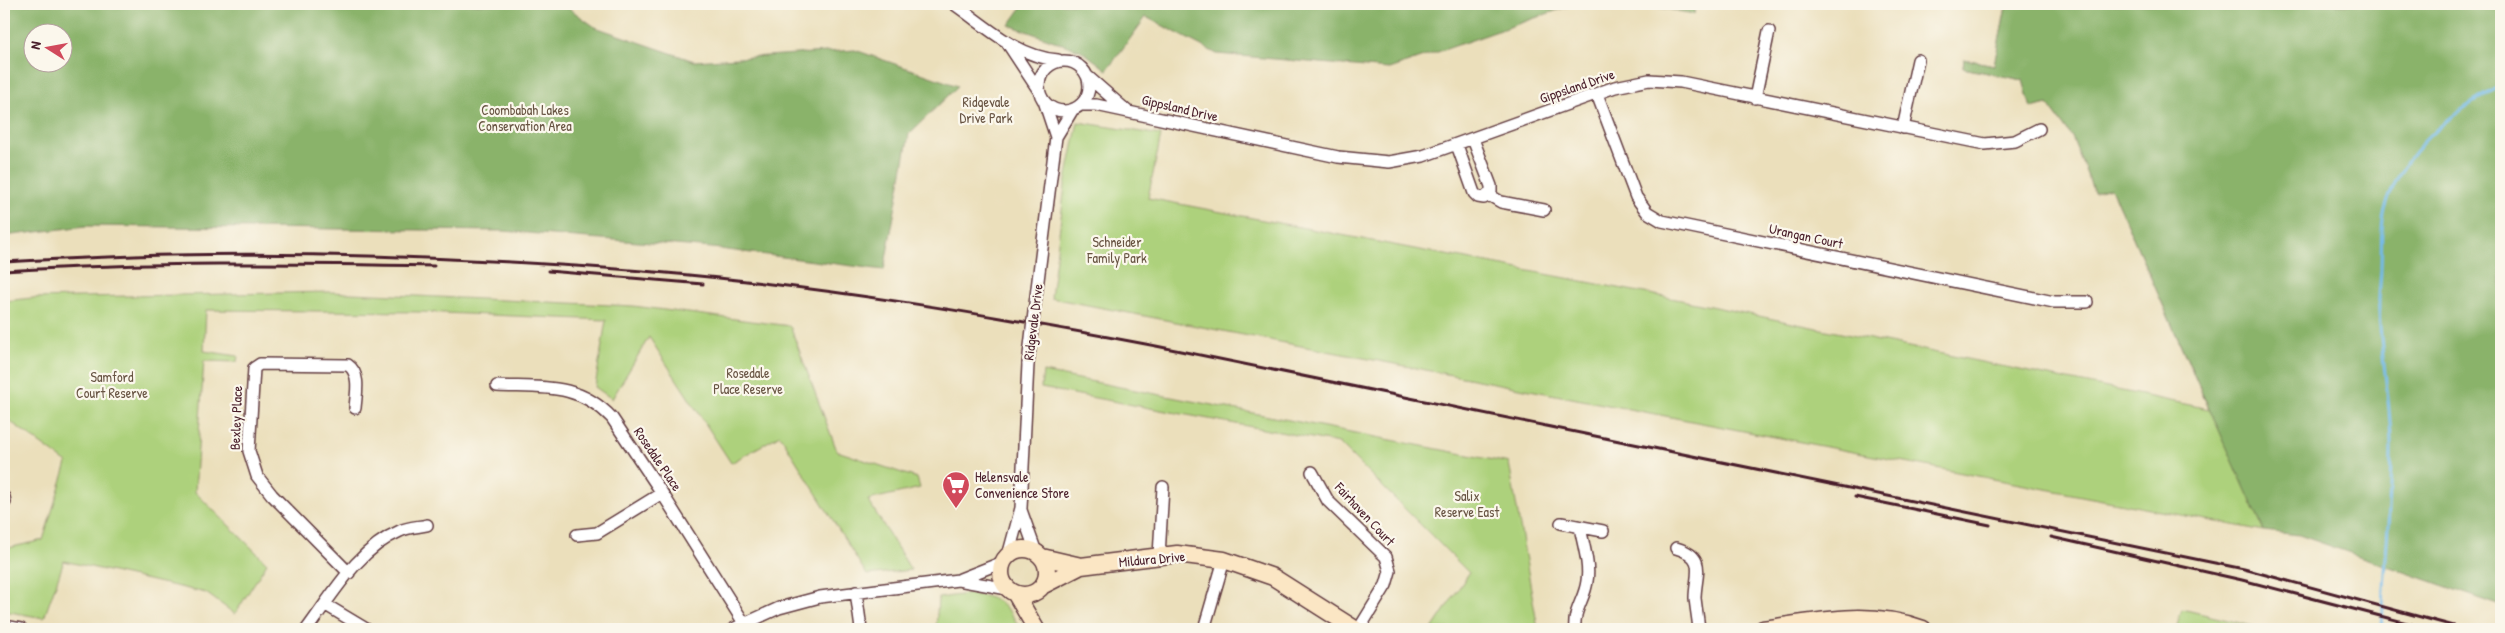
<svg xmlns="http://www.w3.org/2000/svg" width="2505" height="633" viewBox="0 0 2505 633" font-family="'Patrick Hand',sans-serif">
<style>
.green{fill:#add17b;stroke:#7c7853}
.forest{fill:#8ab36b;stroke:#6a694b;fill-rule:evenodd}
.lines{fill:none;stroke-linecap:round;stroke-linejoin:round}
.stream{stroke:#72baea;stroke-width:3}
.street-casing{stroke:#623c41;stroke-width:14}
.secondary-casing{stroke:#623c41;stroke-width:19}
.street{stroke:#fff;stroke-width:11}
.secondary{stroke:#fbe6c4;stroke-width:16}
.rail{stroke:#4a1f2b;stroke-width:3}
.street-bridge-casing{stroke:#623c41;stroke-width:14;stroke-linecap:butt}
.street-bridge{stroke:#fff;stroke-width:11}
.labels{text-anchor:middle;stroke-width:4.5;stroke-linejoin:round;paint-order:stroke}
.street-label{font-size:14px;fill:#4a1f2b;stroke:#fbf7ec}
.park-label{font-size:14px;fill:#685443;stroke:#fbf7ec}
.poi-label{font-size:14px;fill:#4a1f2b;stroke:#fbf7ec;text-anchor:start}
</style>
<rect width="100%" height="100%" fill="#fbf7ec"/>
<filter id="ink" filterUnits="userSpaceOnUse"><feTurbulence type="fractalNoise" baseFrequency=".02" numOctaves="2"/><feDisplacementMap in="SourceGraphic" scale="10" xChannelSelector="R" yChannelSelector="G"/><feConvolveMatrix kernelMatrix="1 2 1 2 8 2 1 2 1" color-interpolation-filters="sRGB"/></filter>
<filter id="wash" filterUnits="userSpaceOnUse"><feTurbulence type="fractalNoise" baseFrequency=".0096" numOctaves="4" result="noise"/><feDisplacementMap in="SourceGraphic" scale="20" xChannelSelector="R" yChannelSelector="G"/><feGaussianBlur stdDeviation="1.12" result="paint"/><feColorMatrix in="noise" values="0 0 0 0 0 0 0 0 0 0 0 0 0 0 0 0 0 1.4 0 .05"/><feComposite in="paint" operator="in"/></filter>
<g filter="url(#wash)">
<rect width="100%" height="100%" fill="#ebdfbb"/>
<path class="green" d="M2000,4h501l-291,405 54,122 -1213,-233 14,-113 13,-63 83,13 -13,63 533,102 528,109 -98,-221 -17,4 -22,-55 -24,-33 -17,4 -8,-28 -60,-12 1,-9 30,6 12,-58z
M329,292l304,14 157,20 47,125 80,27 3,10 -52,12 43,70 -44,5 -87,-140 -49,28 -82,-126 -37,62 -17,-12 11,-67 -186,-8 -214,-2 -2,41 34,5 -1,6 -33,-1 -9,131 72,71 -32,51 -29,-21 -142,-32 -20,57 -40,-7v-62l39,-9 24,-77 -63,-46v-116l28,-3z
M1043,372l466,91 29,166h-106l37,-56 -130,-130 -298,-55z
M967,594c29,1 40,10 53,35h-84l2,-31z
M2182,609l83,20h-89z"/>
<path class="forest" d="M4,4h559l32,23 99,34 161,-11 103,36 -49,48 -25,136 -172,-22 -209,-17 -417,-5 -82,10zM32,32h30v30h-30z
M1024,4h551l-186,65 -172,-15 -71,-37 -39,53 -25,-19 -73,-26z
M1640,4h49l6,1 -1,9z
M2000,4h501v602l-202,-71 -35,-4 -153,-343 -17,4 -22,-55 -24,-33 -17,4 -8,-28 -60,-12 1,-9 30,6 12,-58z"/>
<g class="lines">
<path class="stream" d="M2382,629c2,-60 9,-121 9,-182 0,-46 -10,-90 -12,-136 -1,-15 2,-30 2,-45 1,-19 -1,-38 4,-57 17,-60 64,-95 116,-123"/>
</g>
</g>
<g filter="url(#ink)">
<g class="lines">
<g class="street-casing">
<path id="street" d="M954,4c32,22 63,53 104,56
M1008,44l31,47
M1039 86a25 25 0 1 1 50 0a25 25 0 1 1-50 0Z
M1087,76l40,35
M1597,94l39,103 11,15 15,9 392,81h33
M1755,98l14,-67
M1044,101l12,36
M1080,105h16l242,52 51,5 34,-6 192,-69 34,-7 32,2 304,62 30,-3 24,-12
M1903,128l15,-68
M1457,145l17,48 4,4 6,1 7,-6v-6l-18,-47
M1489,195l12,7 43,8
M1034,312l22,-175 17,-28
M497,386c45,2 81,-4 115,32l50,75 82,130
M1312,472l16,29 58,56 4,14 -4,14 -27,44
M4,497l1,5
M1021,510l15,42
M1561,523l42,8
M577,535l20,-2 65,-40
M1676,548c32,9 19,27 19,50 1,10 3,21 4,31
M1008,556l13,-48 7,-144
M1159,556l4,-69
M349,573l-77,-78 -15,-19 -8,-25 5,-83 6,-4 88,1c13,9 8,29 7,43
M960,579l43,-17
M856,592l5,37
M326,605l40,24
M4,626l17,3
M307,629c26,-35 51,-80 93,-98 8,-4 18,-4 27,-6
M733,629l46,-21 41,-11 138,-17 50,9
M1204,629l20,-69
M1575,629c-2,-19 10,-30 12,-48 3,-16 -4,-37 -7,-54"/>
</g>
<g class="secondary-casing">
<path id="secondary" d="M1001 572a23 23 0 1 1 46 0a23 23 0 1 1-46 0Z
M1042,557l39,9 96,-12 47,6 49,17 82,52
M1044,585l37,-19
M1015,593l21,36
M1763,629c54,-8 107,-20 160,0"/>
</g>
<use href="#street" class="street"/>
<use href="#secondary" class="secondary"/>
<path class="rail" d="M4,262c56,-3 112,-6 168,-7 161,-3 323,4 483,17 168,14 336,43 501,74l1088,223 221,60
M4,271c143,-9 286,-8 430,-5
M548,271l155,13
M1855,497l135,28
M2051,537l191,43 188,49"/>
<g class="street-bridge-casing">
<path id="street-bridge" d="M1028,364l6,-52"/>
</g>
<use href="#street-bridge" class="street-bridge"/>
</g>
</g>
<defs>
<g id="supermarket-pin" transform="scale(1.4375)"><path d="M0 17L-7.5 6A9.5 9.5 0 1 1 7.5 6Z" fill="#d1495b" stroke="#fbf7ec"/><path d="M-6-5.5h2.5l.6 2H6L4.5 2H-2.5L-4.4-4H-6ZM-1.5 3.2a1.3 1.3 0 1 0 .1 0ZM3 3.2a1.3 1.3 0 1 0 .1 0Z" fill="#fff"/></g>
</defs>
<g fill-rule="evenodd">
<use href="#supermarket-pin" x="956" y="485"/>
</g>
<g class="labels">
<g class="street-label">
<text transform="translate(1577 86) rotate(-19)" y="5">Gippsland Drive</text>
<text transform="translate(1180 108) rotate(13)" y="5">Gippsland Drive</text>
<text transform="translate(1806 236) rotate(12)" y="5">Urangan Court</text>
<text transform="translate(1033 322) rotate(-83)" y="5">Ridgevale Drive</text>
<text transform="translate(236 418) rotate(-88)" y="5">Bexley Place</text>
<text transform="translate(658 459) rotate(56)" y="5">Rosedale Place</text>
<text transform="translate(1365 514) rotate(47)" y="5">Fairhaven Court</text>
<text transform="translate(1152 559) rotate(-5)" y="5">Mildura Drive</text>
</g>
<g class="park-label">
<text x="986" y="107">Ridgevale<tspan x="986" dy="16">Drive Park</tspan></text>
<text x="525" y="115">Coombabah Lakes<tspan x="525" dy="16">Conservation Area</tspan></text>
<text x="1117" y="247">Schneider<tspan x="1117" dy="16">Family Park</tspan></text>
<text x="748" y="378">Rosedale<tspan x="748" dy="16">Place Reserve</tspan></text>
<text x="112" y="382">Samford<tspan x="112" dy="16">Court Reserve</tspan></text>
<text x="1467" y="501">Salix<tspan x="1467" dy="16">Reserve East</tspan></text>
</g>
<g class="poi-label">
<text x="975" y="482">Helensvale<tspan x="975" dy="16">Convenience Store</tspan></text>
</g>
</g>
<rect width="2505" height="633" fill="none" stroke="#fbf7ec" stroke-width="20"/>
<g transform="translate(48 48) rotate(281)"><circle r="24" fill="#fbf7ec" stroke="#b4a19f"/>
<path d="M0-4L9 19L0 12L-9 19Z" fill="#d1495b"/>
<text y="-8" font-size="14" font-weight="bold" text-anchor="middle" fill="#4a1f2b">N</text>
</g>
</svg>
